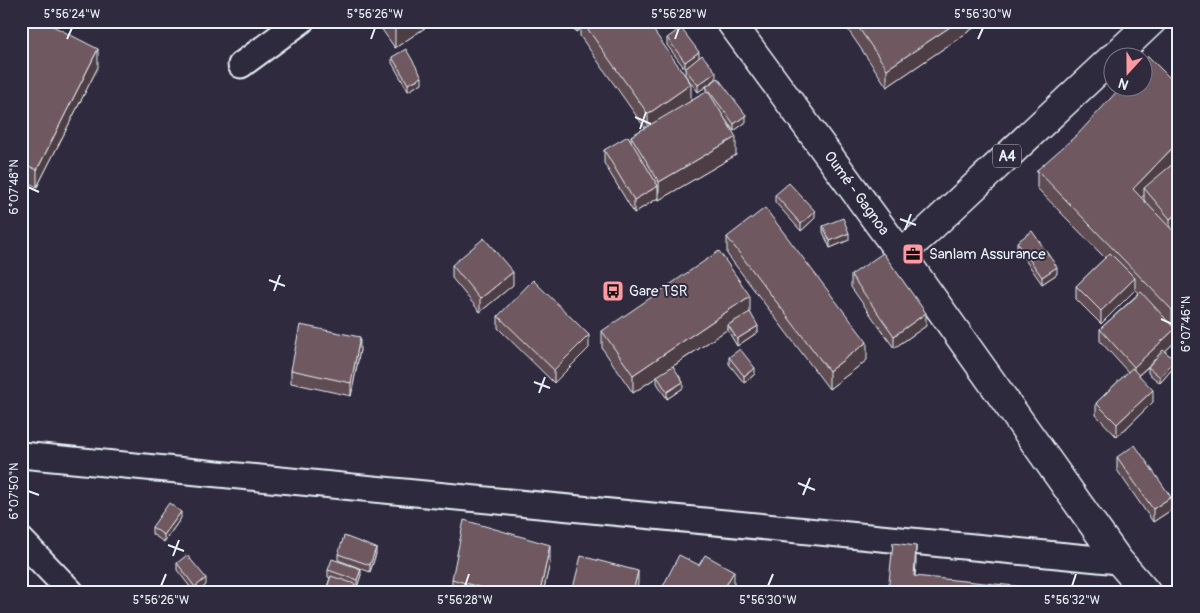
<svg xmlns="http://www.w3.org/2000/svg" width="1200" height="613" viewBox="0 0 1200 613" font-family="Pangolin,sans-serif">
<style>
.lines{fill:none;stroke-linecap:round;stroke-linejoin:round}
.minor-casing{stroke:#e8f1f8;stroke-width:29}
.tertiary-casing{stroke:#e8f1f8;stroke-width:31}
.primary-casing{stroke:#e8f1f8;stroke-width:31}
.minor{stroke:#2f2a3d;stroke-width:25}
.tertiary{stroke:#2f2a3d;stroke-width:28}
.primary{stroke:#2f2a3d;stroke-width:28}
.wall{fill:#604d53;stroke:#e8f1f8;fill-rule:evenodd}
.shaded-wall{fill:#4e3e44;stroke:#e8f1f8}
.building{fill:#705961;stroke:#e8f1f8}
.ticks{fill:none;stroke:#e8f1f8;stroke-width:2}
.labels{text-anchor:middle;stroke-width:4;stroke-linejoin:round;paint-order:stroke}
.shield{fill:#2f2a3d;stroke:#b0b5c0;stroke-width:1}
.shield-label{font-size:14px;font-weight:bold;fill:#e8f1f8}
.street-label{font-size:15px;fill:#e8f1f8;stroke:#2f2a3d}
.poi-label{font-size:15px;fill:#e8f1f8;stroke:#2f2a3d;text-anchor:start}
.neatline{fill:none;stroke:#e8f1f8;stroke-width:2}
.ticks-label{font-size:12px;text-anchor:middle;fill:#e8f1f8}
</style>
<rect width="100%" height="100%" fill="#2f2a3d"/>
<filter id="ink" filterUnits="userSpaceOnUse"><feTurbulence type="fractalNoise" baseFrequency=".02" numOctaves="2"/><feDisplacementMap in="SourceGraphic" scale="10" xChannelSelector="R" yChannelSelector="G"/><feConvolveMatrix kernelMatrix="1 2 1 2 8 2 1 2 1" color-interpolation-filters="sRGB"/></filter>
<g filter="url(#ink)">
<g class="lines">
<g class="minor-casing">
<path id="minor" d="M241,65l60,-44
M21,455l1098,106
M21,540l50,52"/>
</g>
<g class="tertiary-casing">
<path id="tertiary" d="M901,254l218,307 27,31"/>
</g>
<g class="primary-casing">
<path id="primary" d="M730,21l171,233 25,-22 186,-174
M1113,58l39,-37"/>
</g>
<use href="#minor" class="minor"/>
<use href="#tertiary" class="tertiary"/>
<use href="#primary" class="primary"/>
</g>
<path class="wall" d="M376,21h59l-40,27z
M568,21h79l44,80 15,-9v-5l40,35 -12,9 -10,-13 12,37 -77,45 -1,-2 -24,15 -30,-50v-13l27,-8v-6l14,-8 -65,-92v-7l-4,3z
M656,21h18l-11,9z
M842,21h142l-97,66z
M21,37l77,30 -61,120 -16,-8z
M667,38l32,19 17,22 -18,13 -13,-17v-6l-18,-24z
M392,57l30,26 -14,8 -16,-28z
M1179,87v71l-6,6 6,61 -7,5 7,90 -7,6 3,16 -10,9 10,15 -15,17 -12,-10v-6l2,-2 -11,10 14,27 -36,35 -21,-22v-12l32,-31 -28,-31v-12l39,-36 -4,-4v1l-34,34 -25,-25v-13l29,-28 -68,-70v-18zM1144,195v5l5,6 -8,-8z
M775,195l40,23 -14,13 -26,-29z
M823,226l26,14 -19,8 -7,-16z
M727,237l140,123 -38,29 -102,-135z
M1017,242l40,32 -15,10 -25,-36z
M452,265l61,20 -33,27 -28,-34z
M851,275l75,51 -32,22 -43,-61z
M750,312l8,20 -21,14 -9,-15v-2l-59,40 14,19 -16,11 -10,-16v-6l-24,16 -31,-45v-17z
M498,316l91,32 -35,35 -56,-55z
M360,350l-9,46 -60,-13v-13z
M729,357l26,17 -11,9 -15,-19z
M1117,457l54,53 -18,12 -36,-52z
M181,518l-17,24 -12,-8v-7z
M338,554h38l-6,18 -32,-12z
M177,563l29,22 -8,7h-4l-17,-22z
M550,563l-7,29h-91v-13z
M328,570l33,5 -4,12 -2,-1v6h-29v-2l4,-12 -2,-1z"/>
<path class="shaded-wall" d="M404,21h31l-40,27v-21z
M576,21h4v8l-4,3z
M665,21h9l-11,9v-7z
M959,21h25l-97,66v-18z
M98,49v18l-61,120v-17z
M699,52v6l-14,11v-7z
M716,72v7l-18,13v-7z
M422,77v6l-14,8v-7z
M691,84v17l-43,30v-17z
M746,115v7l-12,9v-7z
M736,137v18l-77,45v-18z
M1179,141v17l-32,33 -3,-3v7l-11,12v-18z
M658,186v12l-24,15v-13z
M815,211v7l-14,13v-7z
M1179,212v13l-9,7v-13z
M849,233v7l-19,8v-7z
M1057,267v7l-15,10v-7z
M513,272v13l-33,27v-13z
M1135,278v12l-34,34v-13z
M750,296v18l-22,11v4l-95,64v-18z
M1179,302v18l-7,7v-17z
M926,313v13l-32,22v-12z
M758,326v6l-21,14v-7z
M1175,329v13l-41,37v-12z
M589,335v13l-35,35v-13z
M360,337v13l-9,46v-13z
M867,342v18l-38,29v-18z
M1175,360v6l-15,17v-6z
M755,368v6l-11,9v-7z
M683,382v6l-16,11v-7z
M1153,390v12l-36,35v-13z
M1171,497v13l-18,12v-13z
M181,512v6l-17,24v-7z
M550,545v18l-7,29h-3z
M916,546v17l-2,29v-16z
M376,548v6l-6,18v-7z
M361,569v6l-4,12v-7z
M638,571v12l-2,9h-3z
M734,571v17l-2,4h-8v-3z
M206,578v7l-8,7h-3v-5z"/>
<path class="building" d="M29,21h14l55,28 -61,121 -16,-8v-125z
M391,21h13l-9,6z
M582,21h65l44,63 -43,30z
M854,21h105l-72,48z
M681,28l18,24 -14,10 -18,-24z
M406,49l16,28 -14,7 -16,-27z
M702,55l14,17 -18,13 -13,-16z
M1148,56l31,31v54l-46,48 46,48v65l-7,8 -135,-140 42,-37 41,-45h22v-25z
M718,78l28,37 -12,9 -28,-37z
M708,91l28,46 -77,45 -28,-46z
M628,136l30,50 -24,14 -30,-50z
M1174,163l5,5v44l-9,7 -26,-31z
M789,183l26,28 -14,13 -26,-29z
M765,208l102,134 -38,29 -102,-134z
M843,218l6,15 -19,8 -7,-15z
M1032,231l25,36 -15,10 -25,-35z
M484,238l29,34 -33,27 -28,-34z
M719,251l31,45 -117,79 -31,-44z
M883,253l43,60 -32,23 -43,-61z
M1110,253l25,25 -34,33 -25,-25z
M533,280l56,55 -35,35 -56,-54z
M1141,292l34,37 -41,38 -34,-38z
M750,312l8,14 -21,13 -9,-14z
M300,325l60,12 -9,46 -60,-13z
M740,349l15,19 -11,8 -15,-19z
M1163,350l12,10 -15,17 -12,-10z
M673,366l10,16 -16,10 -10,-16z
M1132,368l21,22 -36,34 -21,-21z
M1135,445l36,52 -18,12 -36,-52z
M169,503l12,9 -17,23 -12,-8z
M464,520l86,25 -10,47h-45l-43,-13z
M344,536l32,12 -6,17 -32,-11z
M893,543l23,3 -2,30 111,11 -1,5h-136z
M187,555l19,23 -11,9 -18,-24z
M679,555l20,10 6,-10 29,16 -10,18 5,3h-69z
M581,556l57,15 -5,21h-61z
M332,559l29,10 -4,11 -29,-10z
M331,576l24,8 -3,8h-20l-6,-2z"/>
</g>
<path class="ticks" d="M67,39l5,-11M371,39l4,-11M675,39l4,-11M978,39l5,-11M635,117l16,7M640,129l6,-17M28,187l11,5M900,219l16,6M905,230l6,-16M269,280l16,6M274,291l6,-16M1161,319l11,5M534,382l16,6M539,393l6,-16M798,483l17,7M28,491l11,4M803,495l7,-17M168,545l16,6M173,556l6,-16M161,586l5,-12M465,586l4,-12M768,586l5,-12M1072,586l4,-12"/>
<defs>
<g id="office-square" transform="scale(1.125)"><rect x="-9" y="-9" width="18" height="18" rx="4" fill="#ff9aa2" stroke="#2f2a3d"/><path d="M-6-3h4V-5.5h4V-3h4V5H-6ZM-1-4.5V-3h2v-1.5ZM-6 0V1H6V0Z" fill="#111"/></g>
<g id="bus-square" transform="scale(1.125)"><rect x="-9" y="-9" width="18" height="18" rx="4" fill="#ff9aa2" stroke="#2f2a3d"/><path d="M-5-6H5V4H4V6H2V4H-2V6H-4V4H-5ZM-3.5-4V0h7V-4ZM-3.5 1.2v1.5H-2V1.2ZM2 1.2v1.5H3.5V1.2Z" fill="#111"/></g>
</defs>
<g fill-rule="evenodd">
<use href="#office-square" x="913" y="254"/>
<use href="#bus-square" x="613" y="291"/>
</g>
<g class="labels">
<rect class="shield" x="993" y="144.5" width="28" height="23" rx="4"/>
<g class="shield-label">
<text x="1007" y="161">A4</text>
</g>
<g class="street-label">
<text transform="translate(857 193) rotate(54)" y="5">Oumé - Gagnoa</text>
</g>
<g class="poi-label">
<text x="929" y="259">Sanlam Assurance</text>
<text x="629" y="296">Gare TSR</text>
</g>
</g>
<rect width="1200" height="613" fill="none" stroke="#2f2a3d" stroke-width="55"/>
<g transform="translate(1128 72) rotate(201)"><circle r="24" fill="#2f2a3d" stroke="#797a88"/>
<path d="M0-4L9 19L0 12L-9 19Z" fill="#ff9aa2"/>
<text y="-8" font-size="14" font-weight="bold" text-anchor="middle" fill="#e8f1f8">N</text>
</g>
<rect x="28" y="28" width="1144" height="558" class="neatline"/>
<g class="ticks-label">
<text x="72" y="18">5°56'24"W</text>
<text x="375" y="18">5°56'26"W</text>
<text x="679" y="18">5°56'28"W</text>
<text x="983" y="18">5°56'30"W</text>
<text transform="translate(14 187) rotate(-90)" y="4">6°07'48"N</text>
<text transform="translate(1186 324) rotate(-90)" y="4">6°07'46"N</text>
<text transform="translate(14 491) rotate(-90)" y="4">6°07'50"N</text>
<text x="161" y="604">5°56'26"W</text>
<text x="465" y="604">5°56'28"W</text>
<text x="768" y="604">5°56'30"W</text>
<text x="1072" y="604">5°56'32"W</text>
</g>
</svg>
